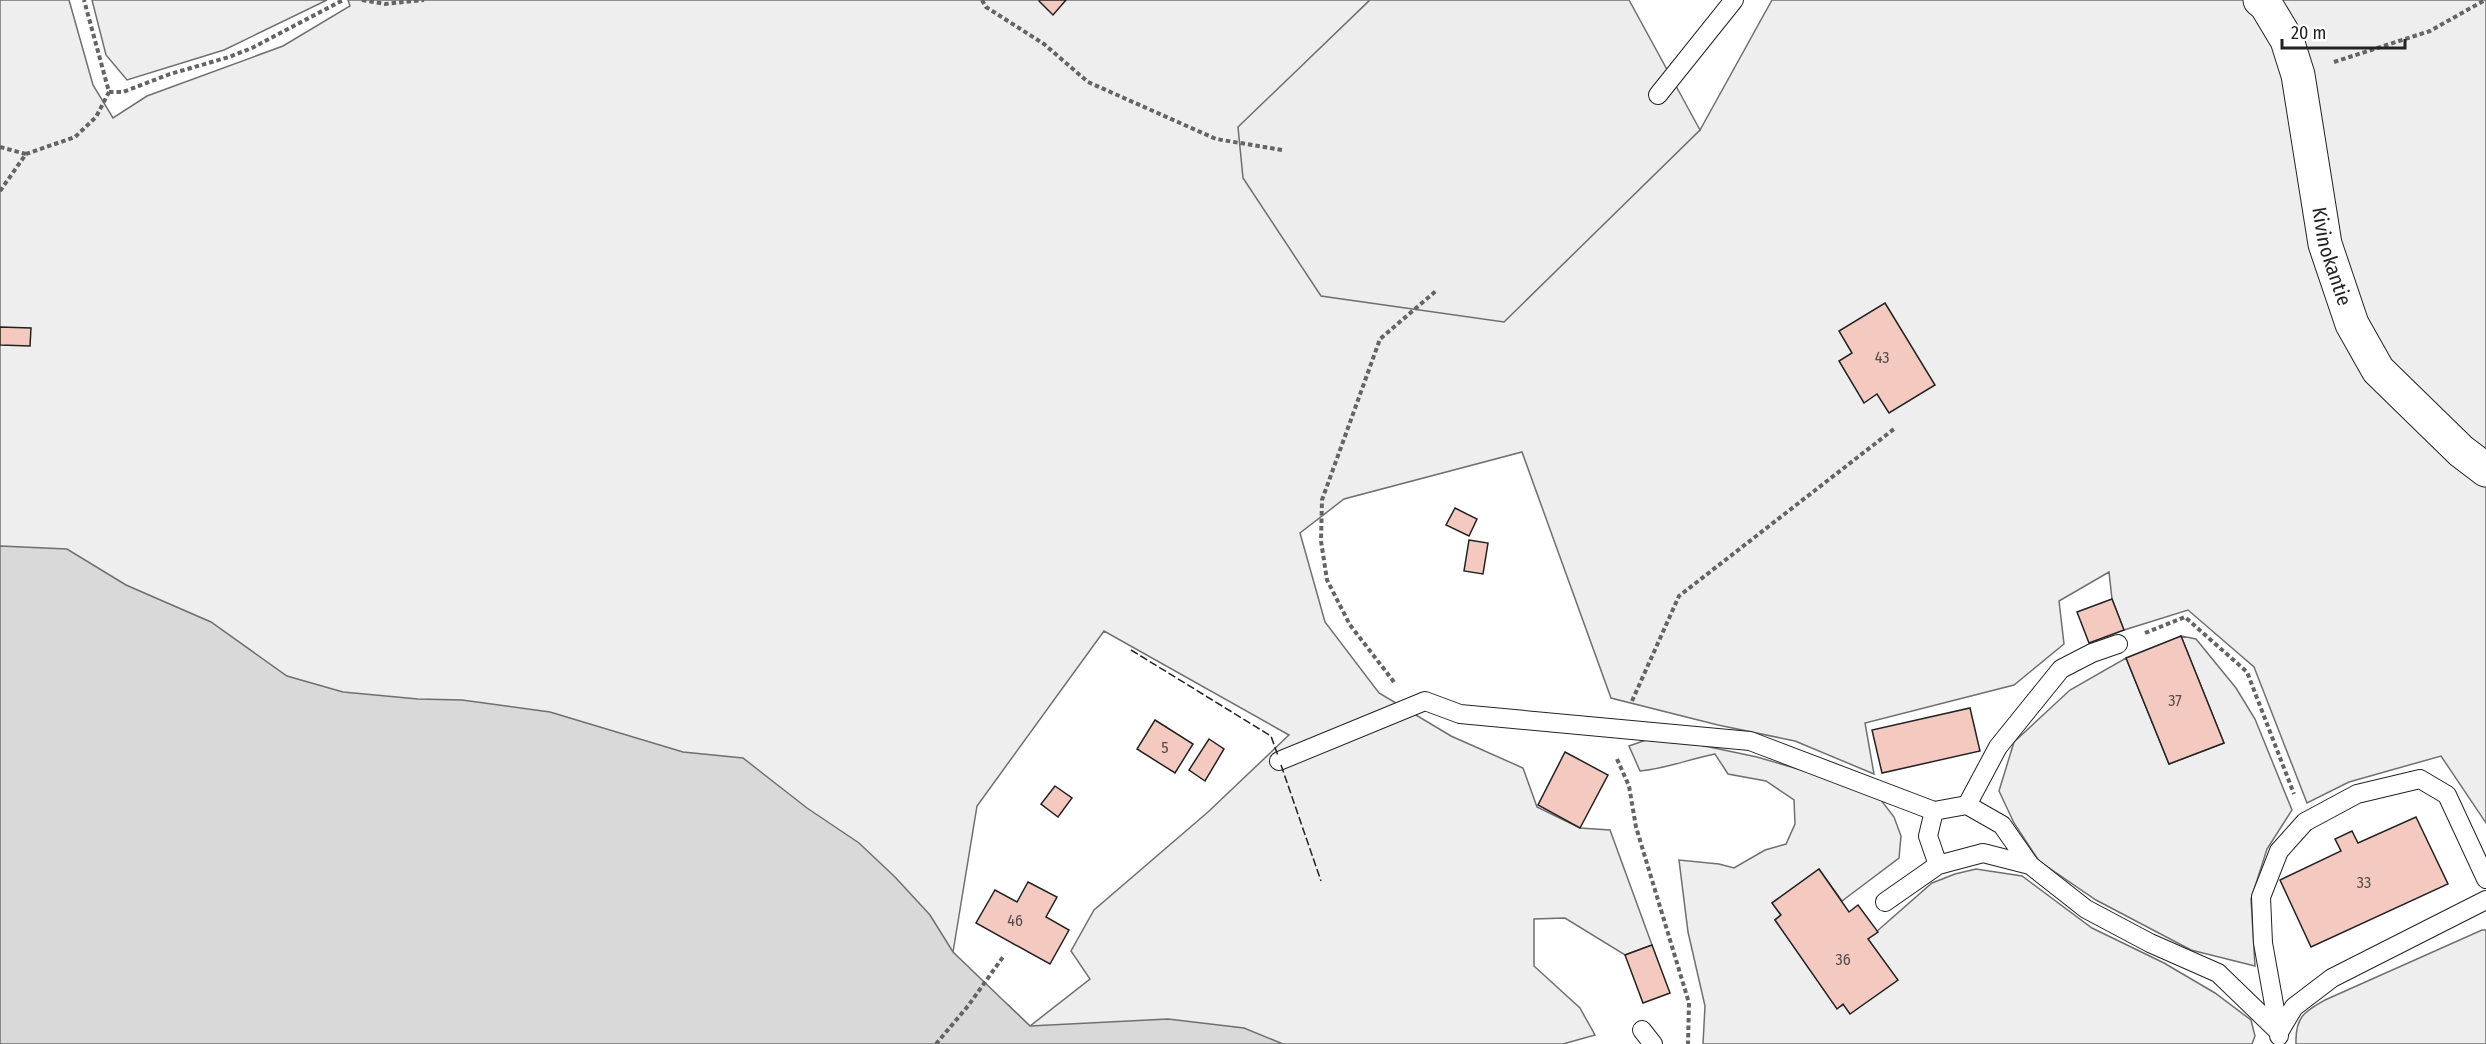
<svg xmlns="http://www.w3.org/2000/svg" width="2486" height="1044" viewBox="0 0 2486 1044" font-family="'Fira Sans Condensed',sans-serif">
<style>
.green{fill:#eee;stroke:#6f6f6f;stroke-width:1.5}
.parking{fill:#ededed;stroke:#6f6f6f;stroke-width:1.5}
.water{fill:#d9d9d9;stroke:#6f6f6f;stroke-width:1.5}
.building{fill:#f3c9c0;stroke:#222;stroke-width:1.5}
.lines{fill:none;stroke-linecap:round;stroke-linejoin:round}
.service-casing{stroke:#222;stroke-width:20}
.minor-casing{stroke:#222;stroke-width:35}
.path{stroke:#646464;stroke-width:4;stroke-dasharray:4.5 3;stroke-linecap:butt}
.service{stroke:#fff;stroke-width:18}
.minor{stroke:#fff;stroke-width:33}
.fence{stroke:#222;stroke-width:1.5;stroke-dasharray:8 3;stroke-linecap:butt}
.labels{text-anchor:middle;stroke-width:4.5;stroke-linejoin:round;paint-order:stroke}
.number-label{font-size:16px;fill:#564c4a}
.street-label{font-size:20px;fill:#222;stroke:#fff}
</style>
<rect width="100%" height="100%" fill="#fff"/>
<path class="green" d="M0,0h69l24,85 20,33 34,-22 136,-50 67,-40 -2,-6h1022l-131,127 461,3 72,-130h714v823l-45,-67 -92,26 -42,21 -53,-136 -66,-57 -64,20 -12,-31 -3,-27 -50,29 5,43 -50,41 -149,38 9,51 -79,-33 -77,-16 -107,-27 -89,-246 -178,47 -44,34 25,89 54,71 72,43 72,32 14,39 43,21 30,2 42,115 -27,10 -60,-37 -31,1v47l46,42 15,27 -32,9h-534l-22,-40 23,22 60,-47 -19,-28 23,-41 114,-98 81,-77 -185,-104 -127,175 -24,146 -526,-215 -427,-138z
M92,0h235l-103,50 -97,30 -21,-25z
M2181,636l15,3 40,49 19,31 37,91 -25,39 -16,50 4,67 -64,-16 -95,-50 -57,-39 -25,-38 -15,-32 15,-49 56,-52 56,-32 43,106 55,-21z
M1646,740l54,5 57,12 65,19 59,24 13,17 7,19 -2,22 -57,43 -23,-32 -47,34 9,12 -6,5 62,88 60,-28 -29,-41 64,-56 23,-9 21,-5 46,7 70,52 72,35 51,30 36,27 4,16 -3,8h-549l2,-38 -17,-74 -9,-72 40,4 15,4 31,-18 21,-6 9,-20 -1,-24 -28,-19 -38,-7 -13,-20c-26,5 -50,15 -75,17l-11,-25z
M2482,930h4v114h-190c-1,-27 8,-32 29,-44z"/>
<path class="parking" d="M1370,0h259l71,130 -196,192 -183,-26 -78,-118 -5,-51z"/>
<path class="water" d="M0,546l67,3 59,36 85,37 76,54 56,16 75,7 44,1 88,12 133,40 60,6 64,50 52,35 36,34 35,38 23,37 77,74 138,-7 76,9 39,16h-1283z"/>
<path class="building" d="M1040,0h26l-13,15 -14,-14z
M1885,303l50,82 -46,28 -12,-19 -13,9 -25,-42 13,-8 -13,-22z
M0,327l31,1 -1,18 -30,-1z
M1455,508l22,11 -8,17 -23,-11z
M1469,540l19,3 -5,31 -19,-3z
M2112,599l12,31 -35,13 -12,-31z
M2181,636l43,107 -55,21 -43,-106z
M1970,708l10,43 -98,22 -10,-43z
M1155,720l38,24 -18,29 -38,-24z
M1209,739l15,10 -19,32 -16,-11z
M1565,752l43,23 -28,53 -42,-23z
M1055,786l17,12 -14,19 -17,-13z
M2416,817l32,67 -137,63 -31,-67 61,-29 -6,-12 17,-8 6,12z
M1819,869l30,43 9,-7 20,27 -10,7 30,41 -48,34 -7,-10 -6,5 -62,-89 6,-5 -9,-12z
M1028,882l29,15 -11,20 23,13 -19,34 -74,-41 19,-33 22,12z
M1652,945l18,48 -27,10 -18,-48z"/>
<g class="lines">
<g class="service-casing">
<path id="service" d="M1658,95l76,-95
M1279,761l146,-60 35,13 290,27 184,70
M1967,805l31,-58 63,-78 31,-16 26,-9
M1938,865l45,-12 47,12
M1885,902l53,-37 -10,-29 6,-25 33,-6 35,20 28,40 56,44 64,34 68,30 61,59
M1642,1030l11,14
M2279,1032l-16,-89 -2,-46 18,-46 26,-29 52,-28 63,-15 27,16 39,84
M2279,1036v-4l15,-25 38,-29 154,-78"/>
</g>
<g class="minor-casing">
<g id="minor">
<path id="s1" d="M2260,0l6,5 21,35 11,35 27,169 27,80 26,46 83,81 25,19"/>
</g>
</g>
<path class="path" d="M362,0l23,4 39,-4
M982,0l4,7 58,37 44,38 128,57 66,11
M2334,62l96,-31 55,-31
M109,92h14l47,-18 59,-17 23,-9 91,-48
M0,147l26,7
M0,191l26,-37 49,-17 21,-20 13,-25 -25,-92
M2145,633l40,-16 62,55 47,122
M1394,682l-44,-57 -23,-45 -6,-39 1,-41 58,-161 57,-49
M1632,701l47,-105 215,-167
M1617,759l12,27 7,41 53,176 -1,41
M936,1044l32,-38 35,-49"/>
<use href="#service" class="service"/>
<use href="#minor" class="minor"/>
<path class="fence" d="M1131,650l140,86 7,20
M1281,765l40,116"/>
</g>
<g class="labels">
<g class="number-label">
<text x="1882" y="363">43</text>
<text x="2175" y="706">37</text>
<text x="1165" y="753">5</text>
<text x="2364" y="888">33</text>
<text x="1015" y="926">46</text>
<text x="1843" y="965">36</text>
</g>
<g class="street-label">
<text dy="7" stroke="none"><textPath href="#s1" startOffset="270">Kivinokantie</textPath></text>
</g>
</g>
<path d="M2282 39v9h123v-9" fill="none" stroke="#222222" stroke-width="3"/>
<text x="2291" y="39" font-size="18" fill="#222222" stroke="#ffffff" stroke-width="4.5" paint-order="stroke">20 m</text>
</svg>
